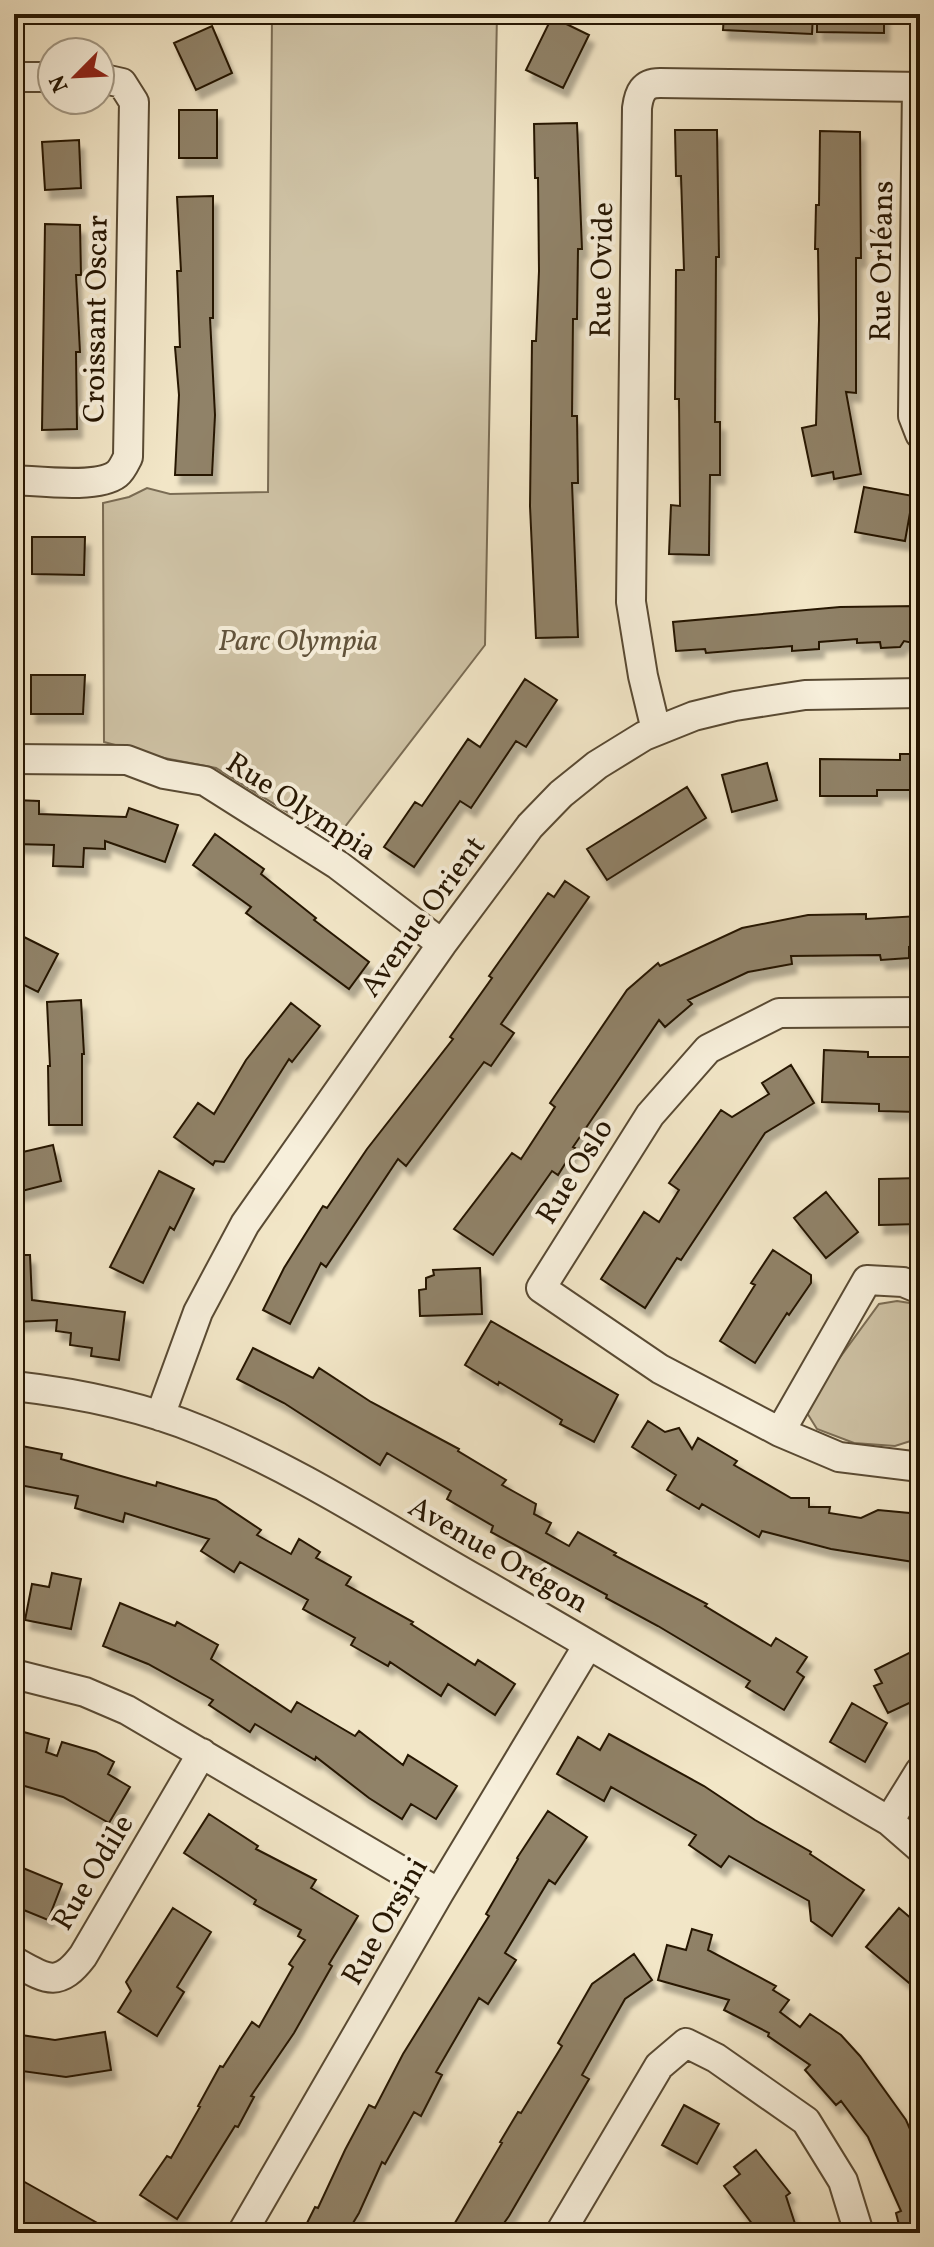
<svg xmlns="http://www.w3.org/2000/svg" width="934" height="2247" viewBox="0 0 934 2247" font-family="Vollkorn,serif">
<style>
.green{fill:#cfc3a6;stroke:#7a6c54;stroke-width:2}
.building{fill:#908268;stroke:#261602;stroke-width:2;filter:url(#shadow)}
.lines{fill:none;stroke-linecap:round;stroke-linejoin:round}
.street-casing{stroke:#594a33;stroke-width:32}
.street{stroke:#f7efdb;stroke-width:28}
.labels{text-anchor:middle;stroke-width:8;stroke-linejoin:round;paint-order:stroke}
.street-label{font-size:30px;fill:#261602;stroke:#f7efdb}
.park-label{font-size:30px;font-style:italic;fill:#61533b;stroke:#f7efdb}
</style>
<defs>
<filter id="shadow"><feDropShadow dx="5" dy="9" stdDeviation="2" flood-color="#0004"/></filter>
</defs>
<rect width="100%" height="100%" fill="#f2e6c7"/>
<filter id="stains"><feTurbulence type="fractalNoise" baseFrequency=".0025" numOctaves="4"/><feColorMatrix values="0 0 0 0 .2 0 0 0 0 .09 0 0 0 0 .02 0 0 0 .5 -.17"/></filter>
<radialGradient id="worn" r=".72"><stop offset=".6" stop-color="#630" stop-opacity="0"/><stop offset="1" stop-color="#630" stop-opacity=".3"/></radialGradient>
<path class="green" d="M272,14h225l-12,631 -151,196 -118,-73 -52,-10 -60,-16 -1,-239 26,-6 18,-9 23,6 98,-2z
M897,1301l19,3 4,5v129l-25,8 -41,-3 -37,-14 -10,-16 7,-20 65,-89z"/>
<path class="building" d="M724,14h89l-1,20 -89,-4z
M817,14h67v19l-67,-1z
M552,17l37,18 -26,53 -37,-18z
M212,26l20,47 -36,17 -22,-47z
M179,110h38v48h-38z
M577,123l5,126h-4l-1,70h-4l-1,97h5l1,67h-6l6,154 -42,1 -6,-132 2,-165h4l3,-70 -1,-93h-3l-1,-54z
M675,130h42l2,127h-3l-1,165h5v53h-10l-1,80 -40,-1 2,-49 9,1 -1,-107h-4l1,-129h8l-3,-94h-5z
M820,131l40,1 1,126h-5v135l-10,-1 15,82 -27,5 -1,-7 -21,4 -10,-48 14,-3 3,-105 -1,-71h-3l1,-44h3z
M79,140l2,48 -36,2 -3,-48z
M213,196v122h-3l5,97 -3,60h-37l4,-80 -4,-48h5l-3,-76h4l-4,-74z
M45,224l35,1 1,50h-5l4,77h-4l1,77 -35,1z
M864,487l49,9 -8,45 -50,-9z
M32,537h53l-1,38 -52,-1z
M917,606l1,38 -14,-3 -4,6 -19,1 -1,-6 -23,1v-4l-38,3v7l-27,2v-5l-86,7 -1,-4 -29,2 -3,-29 167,-15z
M31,675h54l-2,39h-52z
M525,679l32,21 -31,47 -10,-6 -45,67 -11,-7 -46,66 -30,-20 31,-45 7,4 46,-67 12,8z
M900,754h20v36h-43v6h-57v-37l80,1z
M767,763l10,37 -45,12 -10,-37z
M687,787l19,31 -99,62 -20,-31z
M14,800l25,1v13l87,3 3,-9 49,17 -13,37 -60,-21v8l-21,-1 -1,19 -30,-1 1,-21 -40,-1z
M215,834l49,35 -3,5 55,44 -2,2 55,42 -20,27 -103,-76 5,-6 -58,-42z
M565,881l24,16 -88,127 13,9 -23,33 -7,-4 -78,104 -8,-7 -72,108 -5,-4 -31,61 -27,-14 21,-42 39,-62 4,2 40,-59 86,-110 -3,-2 42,-59 -3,-2 59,-83 6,4z
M866,914v5l54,-3v30l-11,1v11l-28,2 -1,-5 -89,1 1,8 -44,8 -60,28 4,4 -27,23 -6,-7 -86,127 2,1 -17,27 -6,-4 -59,84 -39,-26 58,-76 9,6 34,-52 -5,-4 77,-113 31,-27 2,3 82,-38 66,-13z
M14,932l44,22 -20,38 -24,-12z
M81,1000l3,54h-2v71h-33l-1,-59h2l-3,-64z
M291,1003l29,23 -28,36 -3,-3 -65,103 -9,-1 -2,4 -39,-28 24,-34 16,11 32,-54z
M824,1050l44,2v5h49v55l-38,-1v-7l-57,-2z
M791,1065l23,38 -49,30 -84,127 -4,-2 -32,50 -44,-29 43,-67 15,10 20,-32 -10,-7 52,-73 11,7 37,-23 -7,-11z
M53,1145l8,36 -47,12v-39z
M159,1171l35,18 -20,41 -4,-3 -27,56 -33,-16z
M919,1178v46l-40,1v-46z
M826,1192l32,40 -32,26 -32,-40z
M773,1250l38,25v8l-22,32 -2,-2 -32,50 -35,-22 35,-56 -4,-2z
M14,1255h16l2,45 93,12 -6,48 -28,-4 1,-8 -22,-3 1,-12 -15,-2 1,-11 -43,2z
M480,1268l2,46 -62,2 -1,-26 7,-1v-11l8,-3 -1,-5z
M491,1321l127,74 -24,47 -34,-18 2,-4 -63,-38 -1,3 -33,-20z
M253,1348l60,30 6,-10 52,34 88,47 -1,2 48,29 -4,5 34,19 -2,10 17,9 -5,10 23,13 9,-14 38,21 -2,2 93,49 -2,2 66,40 5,-8 31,19 -10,15 7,5 -20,33 -38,-23 4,-6 -92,-55 -52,-28 1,-3 -116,-63 2,-6 -46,-27 4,-8 -64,-38 -7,12 -96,-62 -47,-24z
M648,1421l17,11 14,-4 13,21 6,-11 39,23 -3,4 57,33h18v9h21l-1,6 32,5 17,-8 42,4v49l-89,-14 -69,-18 -3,6 -57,-33 -3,5 -32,-19 9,-15 -44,-28z
M17,1445l45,9 -1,5 95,27 1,-4 59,18 45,30 -4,5 34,19 8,-15 21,13 -4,6 35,19 -5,8 67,37 -2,2 64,41 3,-5 37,24 -20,31 -47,-31 -7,12 -51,-34 -2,4 -37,-21 4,-7 -52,-29 5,-9 -68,-38 -6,10 -33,-21 8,-12 -84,-26 -2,9 -48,-14 3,-12 -64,-12z
M52,1573l29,6 -10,50 -46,-9 7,-36 17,3z
M120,1603l55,23 2,-4 41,23 -7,14 80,53 6,-10 58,34 4,-5 44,34 5,-10 49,31 -21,33 -25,-15 -9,15 -33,-21 -53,-41 -1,3 -60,-36 -5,8 -41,-27 4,-5 -65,-36 -45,-18z
M913,1651l7,14v33l-32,15 -14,-27 8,-3 -7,-13z
M852,1703l35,20 -22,39 -35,-20z
M20,1731l29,8 -3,13 11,4 5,-14 34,10 18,10 -6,12 22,13 -21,36 -46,-26 -49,-14v-28z
M609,1734l95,52 51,34 56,32 -1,2 54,36 -32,46 -21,-15 -2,-20 -80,-45 -8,11 -32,-22 7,-10 -85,-48 -7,14 -47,-27 21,-37 22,13z
M548,1811l39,26 -32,47 -6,-4 -44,73 11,7 -28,44 -9,-6 -43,74 6,3 -21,41 -7,-4 -29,52 -3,-2 -23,51 -12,20h-45l13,-26 3,1 27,-58 24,-45 6,3 28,-54 86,-138 -3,-2 32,-55 -1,-1z
M209,1814l49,32 -2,3 60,31 -5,8 47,28 -29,48 3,2 -38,67 -43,63 3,1 -16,30 -3,-1 -58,93 -37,-24 27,-39 4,2 29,-51 -2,-1 22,-40 3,1 29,-45 7,5 34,-60 -4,-3 16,-24 -7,-4 3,-6 -47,-26 2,-4 -72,-47z
M18,1866l44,18 -14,36 -34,-14v-29z
M173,1908l38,24 -34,55 7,5 -27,44 -39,-24 13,-21 -5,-9z
M899,1908l21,18v66l-54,-45z
M692,1929l20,6 -4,15 68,36 -3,4 16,10 -9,12 20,15 10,-13 31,21 19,21 46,64 14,32v81h-19l-5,-20 5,-2 -33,-74 -27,-36 -5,4 -31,-35 5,-5 -42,-29 1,-3 -45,-23 5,-10 -71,-20 9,-35 19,5z
M634,1954l18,26 -27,19 -43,76 7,4 -80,137 -12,17h-48l53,-90 -2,-1 18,-30 3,1 41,-67 -4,-3 34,-59z
M105,2032l6,38 -45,7 -52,-7v-36l41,6z
M684,2105l35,19 -22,40 -35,-19z
M756,2150l34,43 -4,3 12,37h-39l-35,-47 16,-12 -6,-7z
M14,2176l101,57h-93l-8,-4z"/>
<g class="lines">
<g class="street-casing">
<path id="street" d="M14,77h38
M917,86l-4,330 7,18
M14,480c25,1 84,9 103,-6 5,-4 8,-11 11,-17l6,-355 -12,-19 -22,-5
M656,730l-13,-54 -12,-74 6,-494c2,-15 6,-25 23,-25l260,4
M14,759l113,1 37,14 41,7 133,84 104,79
M920,1012l-141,1 -71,36 -58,66 -109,173 119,81 120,63 59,25 81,10
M14,1386c63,7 128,20 188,45 96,39 185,98 275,149 138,79 275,161 412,241l31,27
M160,1416l38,-104 47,-88 197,-280 88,-118 31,-32 36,-29 47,-29 50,-20 41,-10 70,-11 115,-2
M780,1432l87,-152 36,2 17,7
M14,1674l71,18 42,18 312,183
M889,1821l31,-50
M14,1961c32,18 44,28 69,-5l119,-203
M242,2233l197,-340 149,-248
M560,2233l99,-167 27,-23 30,15 90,63 37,60 16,52"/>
</g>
<use href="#street" class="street"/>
</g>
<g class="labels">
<g class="street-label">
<text transform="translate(881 261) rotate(-89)" y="10">Rue Orléans</text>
<text transform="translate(601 270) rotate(-89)" y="10">Rue Ovide</text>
<text transform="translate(95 319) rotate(-89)" y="10">Croissant Oscar</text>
<text transform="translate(302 806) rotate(33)" y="10">Rue Olympia</text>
<text transform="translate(422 916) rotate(-54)" y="10">Avenue Orient</text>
<text transform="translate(574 1171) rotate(-58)" y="10">Rue Oslo</text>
<text transform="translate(499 1554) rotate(30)" y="10">Avenue Orégon</text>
<text transform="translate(92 1872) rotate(-59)" y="10">Rue Odile</text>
<text transform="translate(384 1921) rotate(-60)" y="10">Rue Orsini</text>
</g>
<g class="park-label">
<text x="298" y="650">Parc Olympia</text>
</g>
</g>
<rect width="934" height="2247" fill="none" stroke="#f2e6c7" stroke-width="48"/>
<rect x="16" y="16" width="902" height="2215" fill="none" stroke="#261602" stroke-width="4"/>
<rect x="24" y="24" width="886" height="2199" fill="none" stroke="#261602" stroke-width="2"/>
<g transform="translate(76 76) rotate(246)"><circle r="38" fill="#f7efdb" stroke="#a39884" stroke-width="2"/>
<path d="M0-6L14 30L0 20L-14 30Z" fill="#8f2418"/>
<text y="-12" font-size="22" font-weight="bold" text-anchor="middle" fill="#261602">N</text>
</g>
<rect width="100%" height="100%" filter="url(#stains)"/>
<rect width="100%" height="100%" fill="url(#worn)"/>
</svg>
